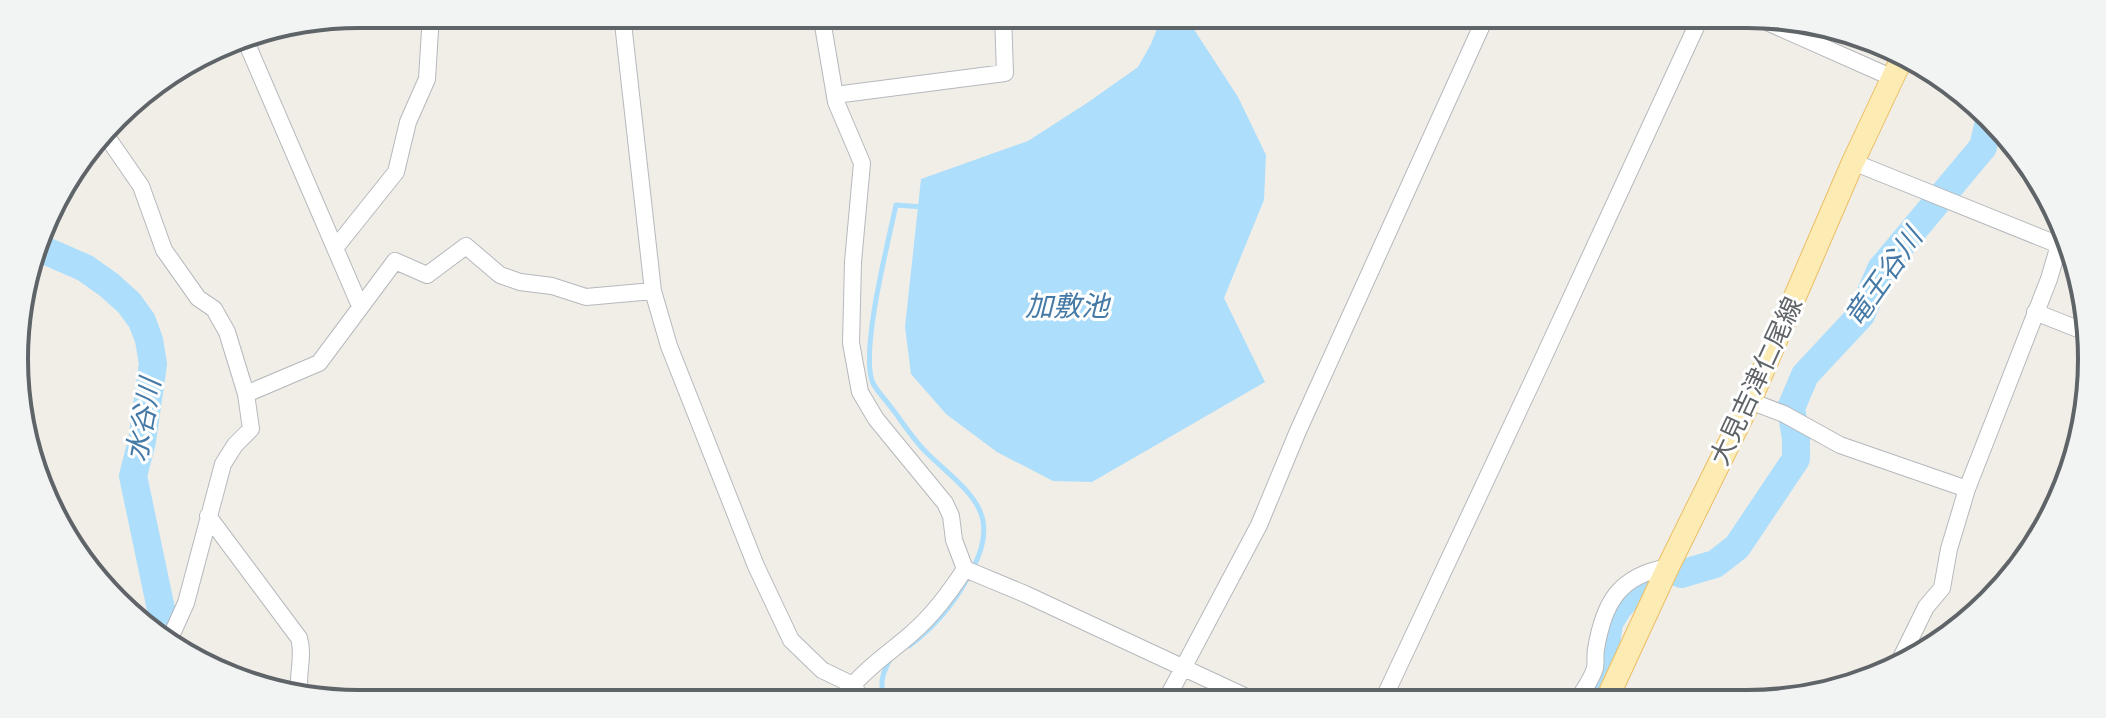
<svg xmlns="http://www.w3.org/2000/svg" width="2106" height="718" viewBox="0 0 2106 718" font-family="Inter,'Noto Sans JP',sans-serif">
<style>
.water{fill:#addefb}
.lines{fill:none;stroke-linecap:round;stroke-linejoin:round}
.stream{stroke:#addefb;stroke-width:5}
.river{stroke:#addefb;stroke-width:28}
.minor-casing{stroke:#b5b8bc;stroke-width:18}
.major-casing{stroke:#ecbe66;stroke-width:24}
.minor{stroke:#fff;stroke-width:16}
.major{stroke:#fcebb2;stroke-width:22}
.labels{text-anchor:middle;stroke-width:6;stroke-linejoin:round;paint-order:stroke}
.street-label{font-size:26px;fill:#5f6468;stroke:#fff}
.water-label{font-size:28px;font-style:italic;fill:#467aa6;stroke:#fff}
.rim{fill:none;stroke:#5f6468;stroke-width:4}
</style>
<rect width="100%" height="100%" fill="#f1eee8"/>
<path class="water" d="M1163,14h21l54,83 28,58 -2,45 -40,98 41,84 -173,100 -39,-1 -56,-29 -51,-38 -35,-40 -6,-47 16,-148 107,-38 59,-38 51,-36 13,-23z"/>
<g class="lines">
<path class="stream" d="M923,207l-27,-2c-8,38 -35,142 -24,176 3,8 12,17 18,25 12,15 23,34 38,48 38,37 76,57 44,116
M909,646c25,-19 43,-39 58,-67
M887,703c-9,-17 -5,-30 4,-45"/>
<path class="river" d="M37,247l48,21 24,17 20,18 13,18 7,19 4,24 -11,77 -9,35 36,171
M1681,574l34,-10 22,-17 59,-88v-20l-5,-31 14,-33 56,-60 20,-46 102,-122 6,-25
M1586,699l16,-26 7,-50 9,-15 25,-27"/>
<g class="minor-casing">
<path id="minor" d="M622,14l31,277 16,55 87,220 35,74 31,30 31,15 11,18
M821,14l15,88 26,61 -9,99 -2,81 9,49 16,27 69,84 6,13 3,24 11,29 60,25 232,108
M1749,14l144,64
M1005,21l19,-7
M244,37l116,269
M835,95l170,-22 -2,-59
M105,134l36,52 23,64 34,48 16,11 13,23 19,62 5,35 -16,16 -12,19 -37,139 -19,42
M1853,162l206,83 -10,34 -82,210 -18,60 -7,39 -16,19 -31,63
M336,247l60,-75 12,-50 19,-43 4,-65
M2035,312l53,21
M246,394l73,-31 76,-102 32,14 39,-29 34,29 20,7 32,4 34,11 67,-6
M1750,401l34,13 56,31 127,44
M208,516l91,122c6,20 -4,40 2,58
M853,685c18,-21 39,-34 58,-51 22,-19 38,-41 54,-65
M1577,701c6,-10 15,-22 18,-33 1,-6 0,-13 1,-19 8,-47 23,-73 72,-82
M1165,702l94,-177 39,-94 189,-417
M1382,702l158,-337 162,-351"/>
</g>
<g class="major-casing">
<path id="major" d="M1606,701l62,-134 82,-166 103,-239 49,-104"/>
</g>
<use href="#minor" class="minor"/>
<use href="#major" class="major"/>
</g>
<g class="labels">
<g class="street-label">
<text transform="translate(1756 381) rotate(-65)" y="9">大見吉津仁尾線</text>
</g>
<g class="water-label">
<text transform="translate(1883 277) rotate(-55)" y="10">竜王谷川</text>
<text x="1067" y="316">加敷池</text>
<text transform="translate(143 420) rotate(-80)" y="10">水谷川</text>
</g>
</g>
<path d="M0 0H2106V718H0ZM359 28H1747A331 331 0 0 1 2078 359V359A331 331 0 0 1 1747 690H359A331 331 0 0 1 28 359V359A331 331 0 0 1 359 28Z" fill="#f2f3f3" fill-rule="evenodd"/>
<path class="rim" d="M359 28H1747A331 331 0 0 1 2078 359V359A331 331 0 0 1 1747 690H359A331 331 0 0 1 28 359V359A331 331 0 0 1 359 28Z"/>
</svg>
